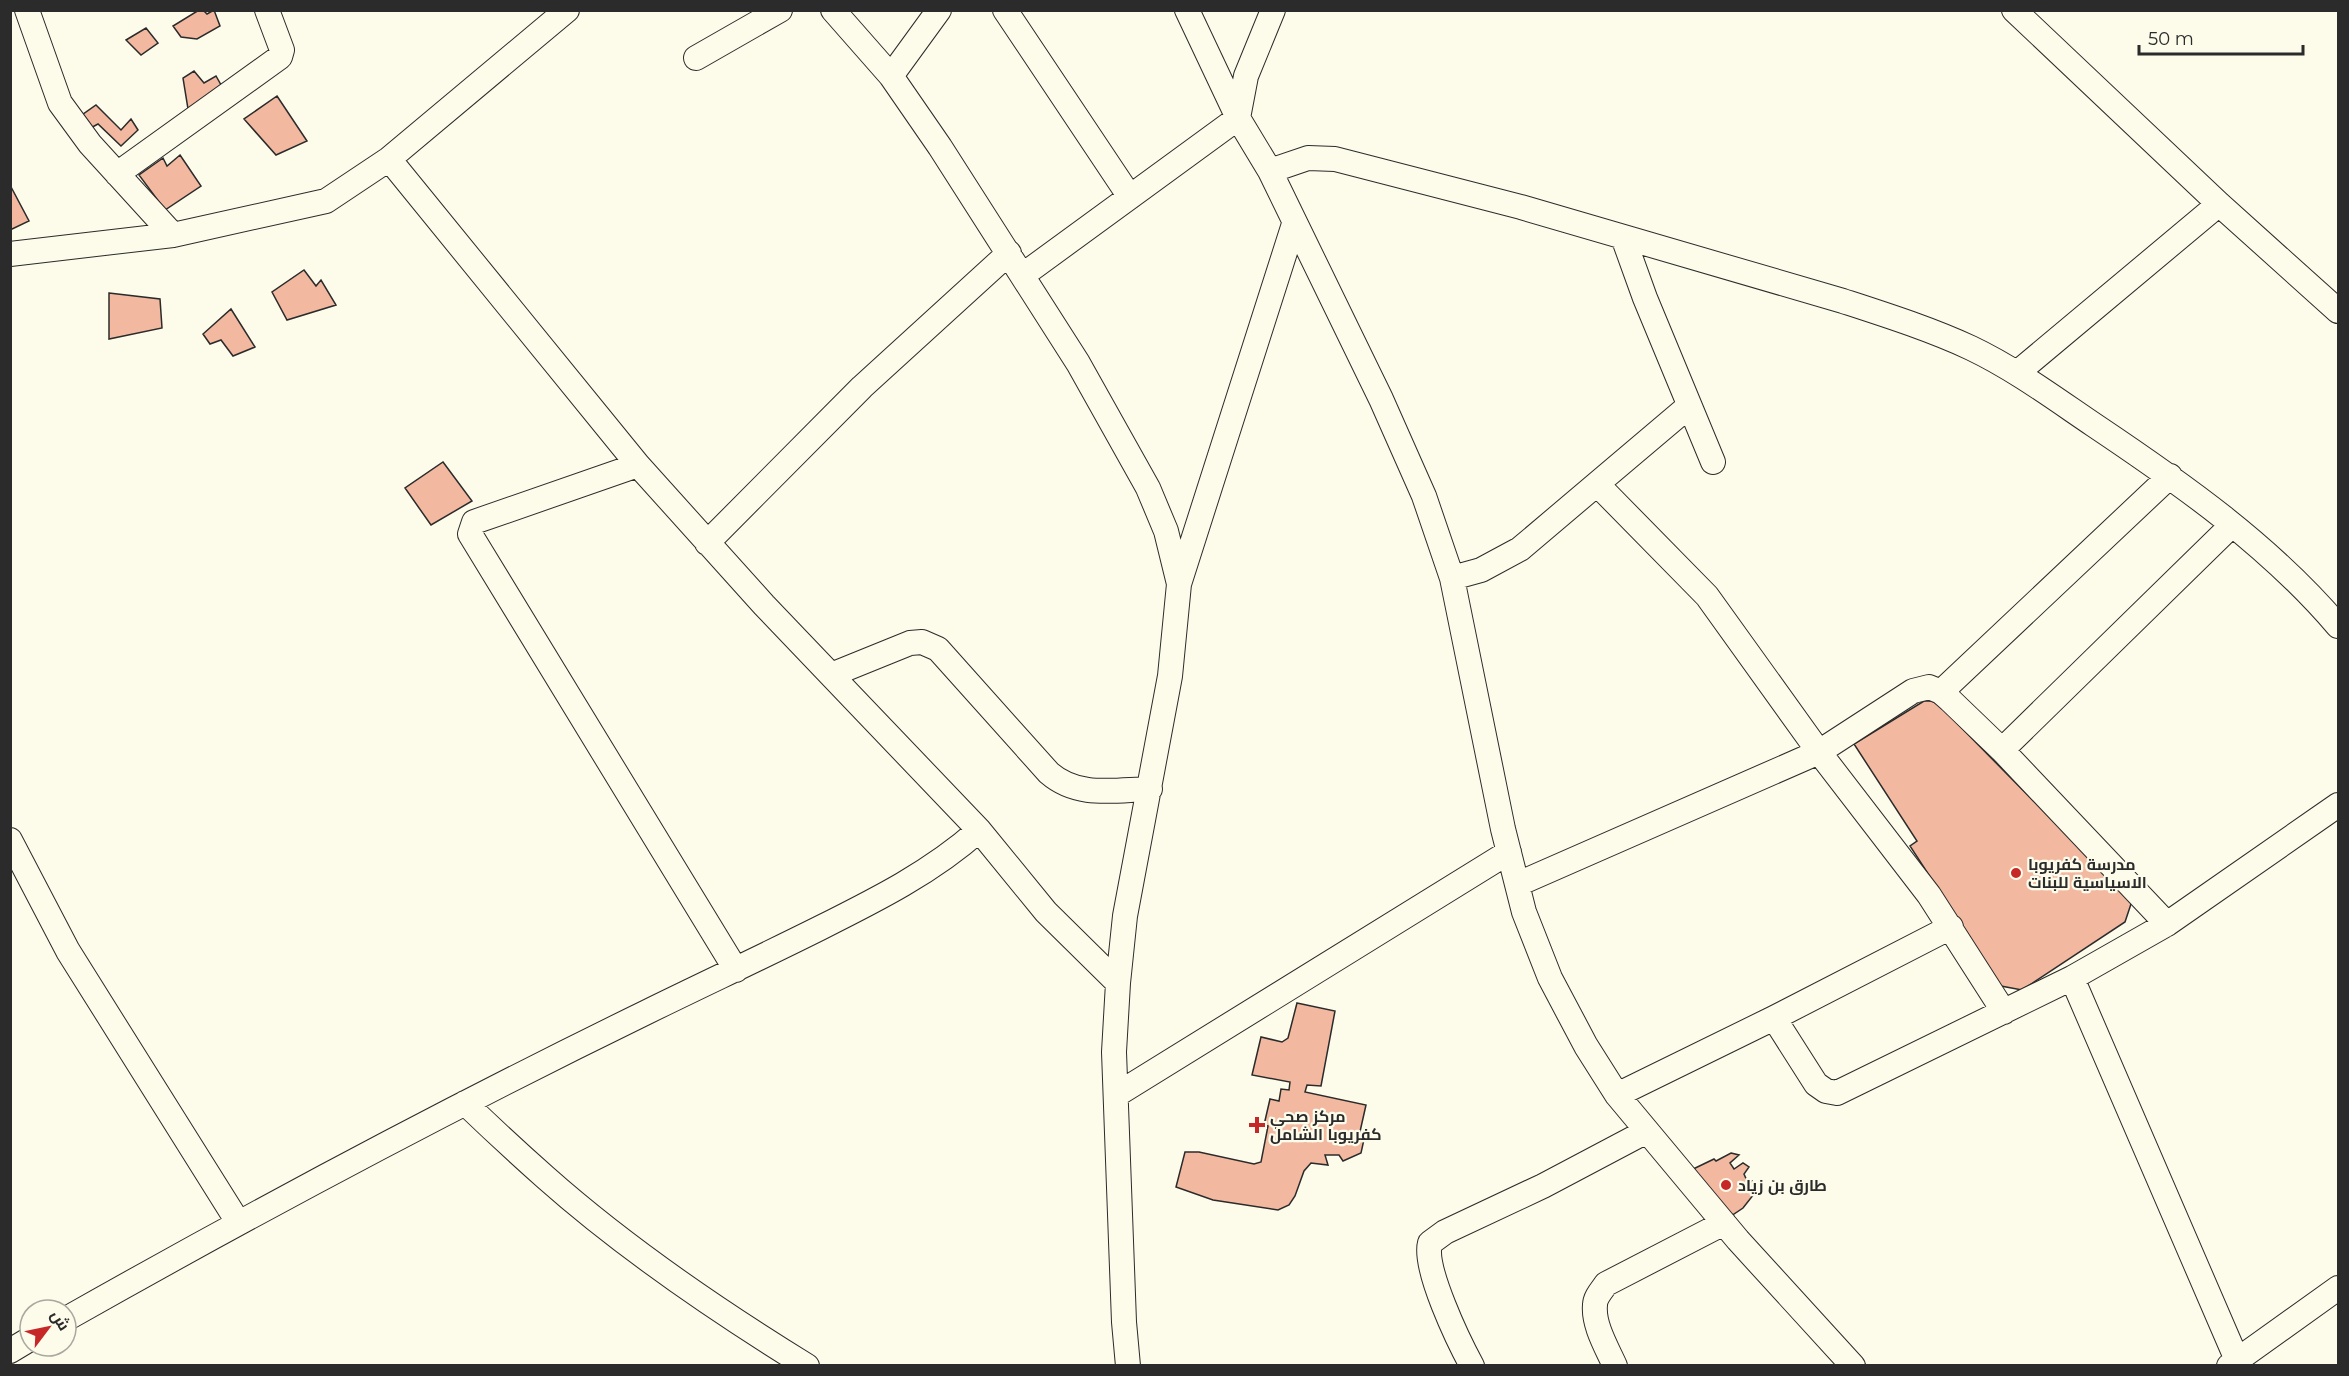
<svg xmlns="http://www.w3.org/2000/svg" width="2349" height="1376" viewBox="0 0 2349 1376" font-family="Montserrat,Cairo,sans-serif">
<style>
.building{fill:#f2b8a0;stroke:#2b2b2b;stroke-width:1.5}
.lines{fill:none;stroke-linecap:round;stroke-linejoin:round}
.minor-casing{stroke:#2b2b2b;stroke-width:26}
.minor{stroke:#fdfbea;stroke-width:24}
.poi-dot{fill:#c62828;stroke:#fdfbea;stroke-width:2}
.labels{text-anchor:middle;stroke-width:4.5;stroke-linejoin:round;paint-order:stroke}
.poi-label{font-size:16px;font-weight:bold;fill:#2b2b2b;stroke:#fdfbea;text-anchor:start}
</style>
<rect width="100%" height="100%" fill="#fdfbea"/>
<path class="building" d="M199,10h4l4,4 7,-4 6,16 -23,13 -16,-2 -8,-11z
M146,28l12,15 -17,12 -15,-15z
M194,71l10,12 12,-7 9,16 -36,23 -6,-37z
M277,96l30,45 -31,14 -32,-36z
M96,105l25,25 10,-11 7,11 -17,16 -23,-22 -11,6 -8,-13z
M180,155l21,31 -36,24 -26,-35 24,-17 4,8z
M10,185l19,36 -19,9z
M304,270l12,16 5,-6 15,25 -49,15 -15,-28z
M109,293l51,6 2,29 -53,11z
M231,309l24,38 -22,9 -12,-16 -11,4 -7,-10z
M443,462l29,39 -41,24 -26,-37z
M1924,701h8l9,6 191,194 -7,21 -103,68 -21,-4 -91,-140 7,-5 -63,-97z
M1297,1003l38,8 -14,75 -14,-1 -2,7 61,13 -7,31 6,-1 -4,18 -18,8 -4,-6h-14l3,10 -17,-2 -7,8 -9,25 -6,9 -11,5 -65,-10 -37,-13 9,-35h14l55,12 7,-2 7,-36 -4,-1 6,-26 9,2 2,-12 8,1 1,-8 -38,-7 9,-38 21,5 6,-4z
M1731,1153l8,2 -9,8 4,6 9,-6 6,4 -5,7 4,9 4,-2 2,3 -4,5 4,5 -11,14 -12,8 -42,-45 25,-12 2,2z"/>
<g class="lines">
<g class="minor-casing">
<path id="minor" d="M27,10l33,93 30,41 83,91
M833,10l58,66 49,71 138,216 70,125 18,43 13,53
M1005,10l125,187
M1187,10l51,108 32,53 111,228 43,97 28,82 51,251 21,83 26,66 36,68 31,49 121,145 115,126
M2014,10l205,194 119,107
M696,58l84,-48
M891,76l48,-66
M389,159l249,306 126,140 215,225 67,82 72,71
M1270,171l38,-13 27,1 186,48 322,94c43,14 87,28 128,47 44,21 83,50 123,77 88,59 175,120 244,201
M117,174l163,-117 2,-7 -15,-40
M1623,237l22,61 68,164
M10,254l163,-19 153,-34 63,-42 178,-149
M1023,275l215,-157 8,-42 27,-66
M2017,373l202,-169
M638,465l-164,57 -4,12 266,436
M1597,484l110,112 112,156 110,143 75,117
M707,543l155,-156 147,-134
M1452,578l29,-8 39,-21 169,-143
M831,675l79,-32 12,-1 16,7 111,124c29,25 64,17 101,16
M1941,692l229,-216
M2002,750l230,-225
M10,840l58,111 170,271
M1518,884l301,-132 94,-61 16,-4 12,5 9,8 52,50 165,174
M2072,978l165,382
M1774,1018l42,66 10,7 11,2 235,-115 95,-54 171,-119
M1116,1095l393,-243
M1617,1095l157,-77 177,-91
M465,1103c26,25 53,50 80,74 81,72 171,133 262,189
M66,1319c191,-108 384,-211 581,-307 57,-28 115,-55 173,-84 56,-28 112,-56 159,-98
M10,1351l20,-12
M1128,1366l-4,-44 -10,-270 4,-69 7,-67 45,-240 9,-92 115,-360
M1472,1366c-13,-24 -49,-98 -42,-123l15,-11 98,-46 104,-55
M1615,1366c-8,-18 -22,-41 -20,-61 0,-8 7,-15 11,-21l118,-61
M2229,1366l109,-78"/>
</g>
<use href="#minor" class="minor"/>
</g>
<g class="poi-dot">
<circle cx="2016" cy="873" r="6"/>
<path d="M1254 1116h6v6h6v6h-6v6h-6v-6h-6v-6h6z"/>
<circle cx="1726" cy="1185" r="6"/>
</g>
<g class="labels">
<g class="poi-label">
<text x="2028" y="870">مدرسة كفريوبا<tspan x="2028" dy="18">الاسياسية للبنات</tspan></text>
<text x="1270" y="1122">مركز صحي<tspan x="1270" dy="18">كفريوبا الشامل</tspan></text>
<text x="1738" y="1191">طارق بن زياد</text>
</g>
</g>
<rect width="2349" height="1376" fill="none" stroke="#2b2b2b" stroke-width="24"/>
<g transform="translate(48 1328) rotate(58)"><circle r="28" fill="#fdfbea" stroke="#a9a89e" stroke-width="1.5"/>
<path d="M0-4.5L10 22L0 15L-10 22Z" fill="#c62828"/>
<text y="-9" font-size="16" font-weight="bold" text-anchor="middle" fill="#2b2b2b">ش</text>
</g>
<path d="M2139 45v9h164v-9" fill="none" stroke="#2b2b2b" stroke-width="3"/>
<text x="2148" y="45" font-size="18" fill="#2b2b2b" stroke="#fdfbea" stroke-width="4.5" paint-order="stroke">50 m</text>
</svg>
